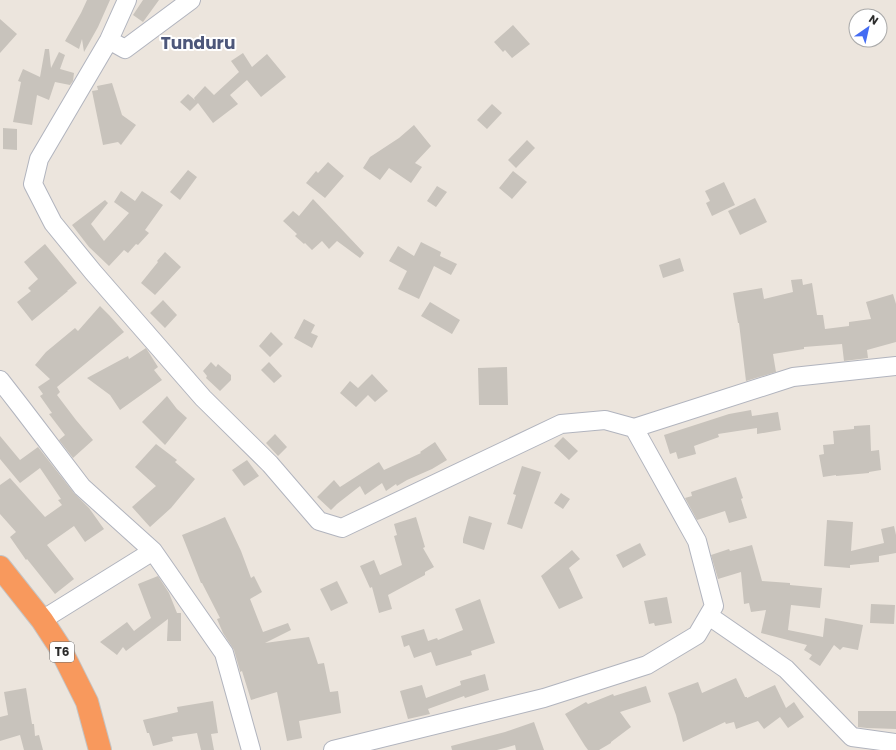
<svg xmlns="http://www.w3.org/2000/svg" width="896" height="750" viewBox="0 0 896 750" font-family="Poppins,sans-serif">
<style>
.building{fill:#c8c3bc}
.lines{fill:none;stroke-linecap:round;stroke-linejoin:round}
.minor-casing{stroke:#b1b4be;stroke-width:20}
.highway-casing{stroke:#c4c4c4;stroke-width:24}
.minor{stroke:#fff;stroke-width:18}
.highway{stroke:#f8995d;stroke-width:22}
.labels{text-anchor:middle;stroke-width:4;stroke-linejoin:round;paint-order:stroke}
.shield{fill:#fff;stroke:#6b6b6b;stroke-width:1}
.shield-label{font-size:12px;font-weight:bold;fill:#2b2b2b}
.district-label{font-size:17px;font-weight:bold;fill:#4d577a;stroke:#fff}
</style>
<rect width="100%" height="100%" fill="#ece5dd"/>
<path class="building" d="M87,0h23l-12,27 -14,25 -2,-13 -3,10 -14,-8 16,-28z
M143,0h16l-16,22 -10,-7z
M0,19l17,15 -17,19z
M513,25l17,19 -18,14 -7,-8 -2,2 -9,-10z
M45,49h4l2,19 8,-16 6,3 -5,14 14,4 -1,8 -3,4 -15,-3 -6,18 -12,-5 -5,30 -19,-3 8,-40 -3,-1 5,-12 17,8z
M243,53l9,14 15,-13 19,23 -25,20 -14,-17 -17,15 8,9 -25,19 -15,-20 -8,8 -10,-9 8,-8 7,6 -1,-2 11,-12 9,9 25,-23 -8,-11z
M112,83l10,32 14,10 -15,20 -3,-3 -15,3 -11,-54 6,-1 -1,-4z
M492,104l10,9 -15,16 -10,-9z
M414,125l17,21 -16,17 7,4 -11,16 -22,-15 -9,12 -17,-12 7,-11 29,-19z
M3,128l14,1v21l-14,-1z
M527,140l8,8 -19,20 -8,-8z
M328,162l16,14 -19,22 -19,-15 10,-12 2,2z
M188,170l9,7 -17,23 -10,-8z
M513,171l14,11 -15,17 -13,-11z
M724,182l11,23 -23,11 -6,-13 4,-2 -5,-10z
M437,186l10,6 -11,15 -9,-6z
M121,191l14,10 7,-10 21,14 -18,25 4,3 -11,12 -2,-1 -8,9 -4,-3 -15,16 -20,-19 -17,-22 33,-25 3,3 -17,21 13,17 25,-28 -15,-11z
M755,198l12,24 -27,13 -12,-24z
M313,199l51,54 -4,5 -23,-17 -8,8 -7,-8 -10,9 -7,-7 -1,1 -9,-8 2,-2 -14,-13 10,-10 6,5z
M421,242l20,10 -1,4 17,8 -6,11 -17,-9 -15,33 -21,-10 9,-18 -18,-10 9,-15 16,10z
M45,244l32,39 -10,8h1l-36,30 -15,-19 14,-11 -3,-3 10,-9 -14,-17z
M165,252l16,15 -26,28 -14,-12 17,-21 -1,-1z
M680,258l4,13 -21,7 -4,-13z
M802,279l1,6 9,-2 5,32h6l2,14 24,-3v-4l22,-3 -5,-17 27,-8 3,10v38l-29,8 1,8 -24,3 -2,-17 -38,3v2l-31,5 3,18 -30,9 -7,-58h-1l-5,-30 29,-5 2,11 29,-7 -2,-12z
M163,300l14,15 -12,13 -15,-15z
M430,302l30,18 -8,14 -31,-18z
M100,306l9,9 15,17 -67,55 3,5 -3,3 19,25 17,20 -20,18 -14,-18 6,-5 -16,-21 3,-1 -12,-17 3,-2 -5,-7 12,-8 -15,-14 11,-13 29,-24 3,3z
M304,319l11,6 -4,8 7,3 -6,12 -18,-10z
M271,332l12,12 -13,13 -11,-11z
M146,348l12,19 -4,3 8,10 -42,30 -10,-15 -23,-17 41,-22 1,3z
M211,362l5,5 2,-3 13,11v5l-11,11 -14,-13 1,-2 -4,-5z
M269,362l13,14 -8,7 -13,-13z
M507,367l1,38h-29l-1,-37z
M372,374l16,17 -13,11 -7,-7 -12,12 -16,-14 10,-12 8,7z
M167,396l10,13 10,9 -22,27 -23,-23z
M751,410l1,6 26,-4 3,18 -24,4v-6l-39,6 1,3 -25,9 2,8 -18,5 -2,-7 -6,2 -6,-19 65,-21z
M870,425l1,26 8,-1 2,20 -12,2v1l-33,3v-1l-13,2 -4,-22 5,-1 -1,-9 11,-1 -1,-13 21,-2v-3z
M275,434l12,13 -9,9 -12,-13z
M0,436l20,24 18,-13 36,46 15,15 15,21 -19,13 -11,-16 -27,19 27,34 -19,15 -28,-35 -1,1 -16,-23 6,-5 -16,-18v-29l10,-7 35,39 17,-12 -4,-5 3,-1 -21,-31 -20,15 -20,-24z
M563,437l15,14 -9,9 -15,-14z
M435,442l12,18 -15,9 -25,11 -10,6 -1,-2 -10,7 -4,-8 -17,12 -5,-9 -23,18 -6,6 -14,-13 17,-17 6,7 39,-25 5,8 37,-17 -1,-1z
M156,444l21,16 -2,2 20,17 -24,29 -21,19 -18,-20 24,-21 -21,-19z
M247,460l12,16 -15,10 -12,-16z
M522,466l19,6 -19,57 -15,-5 9,-29 -3,-1z
M736,477l7,21 -2,1 6,19 -18,5 -4,-12 -28,9 -12,-22 7,-2 -1,-4z
M561,493l9,6 -7,10 -9,-6z
M469,516l23,7 -8,27 -21,-7v-4z
M225,517l16,34 10,27 3,-2 8,16 -12,7 13,33 25,-9 3,7 -26,13 44,-6 9,27 6,-1 6,29 8,-1 3,22 -42,8 3,17 -15,3 -10,-49 -26,8 -9,-29 -2,1v-1l-6,-21 -11,-17 -6,-14 3,-1 -18,-35h-1l-19,-48 25,-10z
M416,517l9,30 -2,1 11,19 -9,5v3l-37,20 4,14 -13,4 -7,-26 -2,1 -10,-22 14,-6 6,15 22,-10 -8,-29 3,-1 -3,-11z
M827,520l26,2 -2,29 33,-8 -3,-14 13,-3 2,9v18l-17,3v6l-29,3v3l-26,-2z
M640,543l6,12 -23,13 -7,-13z
M752,545l10,36 28,2v2l32,3 -2,20 -29,-3 -3,25 35,7 2,-19 38,7 -5,25 -15,-3 -3,3 -6,-5 -14,21 -11,-7 3,-4 -8,-5 3,-5 -46,-12 5,-23 -15,2 -2,-9 -5,1 -3,-32 -23,7 -7,-24 18,-6 1,2z
M572,550l8,9 -11,9 14,30 -24,11 -18,-33z
M158,576l11,17 8,20h4v28h-14l1,-22 -42,32 -3,-4 -6,8 -17,-13 27,-20 7,9 17,-13 -13,-34z
M337,581l11,22 -17,8 -11,-22z
M667,597l5,26 -17,3 -1,-3 -5,1 -5,-23z
M480,599l15,44 -24,8 1,4 -36,11 -5,-14 -17,6 -5,-13 -5,2 -3,-11 23,-7 4,12 9,-3 1,2 25,-10 -8,-21z
M871,604l24,1 -1,19 -24,-1z
M485,674l4,16 -24,8 -1,-2 -36,13 2,5 -22,5 -8,-28 22,-6 4,13 35,-13 -1,-4z
M736,678l9,19h2v1l28,-13 11,23 8,-6 10,15 -16,11 -8,-11 -16,12 -6,-8 -22,8 -2,-7 -8,2 -1,-2 -42,20 -7,-27 -8,-22 30,-11 4,11z
M646,686l5,16 -31,10 11,15 -20,15v1l-12,7h-11l-3,-4 -20,-32 21,-12 2,2 25,-10 1,2z
M26,688l6,36h2l1,12 4,-1 4,15h-19l-4,-15 -20,6v-24l8,-2 -4,-23z
M213,701l5,32 -7,1 3,16h-13l-4,-17 -25,4 1,4 -20,5 -4,-13h-2l-4,-13 35,-8 -1,-5z
M858,711h38v18l-29,-1 -9,-1z
M534,722l10,28h-28l-1,-5 -18,5h-45l-1,-4 54,-14z"/>
<g class="lines">
<g class="minor-casing">
<path id="minor" d="M127,0l-18,40 -70,119 -6,25 20,39 40,49 110,126 67,66 49,57 23,7 219,-104 44,-4 29,8 63,113 17,65 -17,29 -50,30 -103,33 -211,52
M109,40l16,9 66,-49
M0,380l21,27 61,80 71,64 71,102 27,97
M634,428l159,-51 103,-11
M709,616l77,53 66,68 44,6
M42,620l111,-69"/>
</g>
<g class="highway-casing">
<path id="highway" d="M0,567l42,53 17,26 28,56 13,48"/>
</g>
<use href="#minor" class="minor"/>
<use href="#highway" class="highway"/>
</g>
<g class="labels">
<rect class="shield" x="50" y="642" width="24" height="20" rx="3"/>
<g class="shield-label">
<text x="62" y="656">T6</text>
</g>
<g class="district-label">
<text x="198" y="49">Tunduru</text>
</g>
</g>
<g transform="translate(868 28) rotate(34)"><circle r="19" fill="#ffffff" stroke="#aaaaaa"/>
<path d="M0-3L7 15L0 10L-7 15Z" fill="#446cf3"/>
<text y="-6" font-size="11" font-weight="bold" text-anchor="middle" fill="#2b2b2b">N</text>
</g>
</svg>
